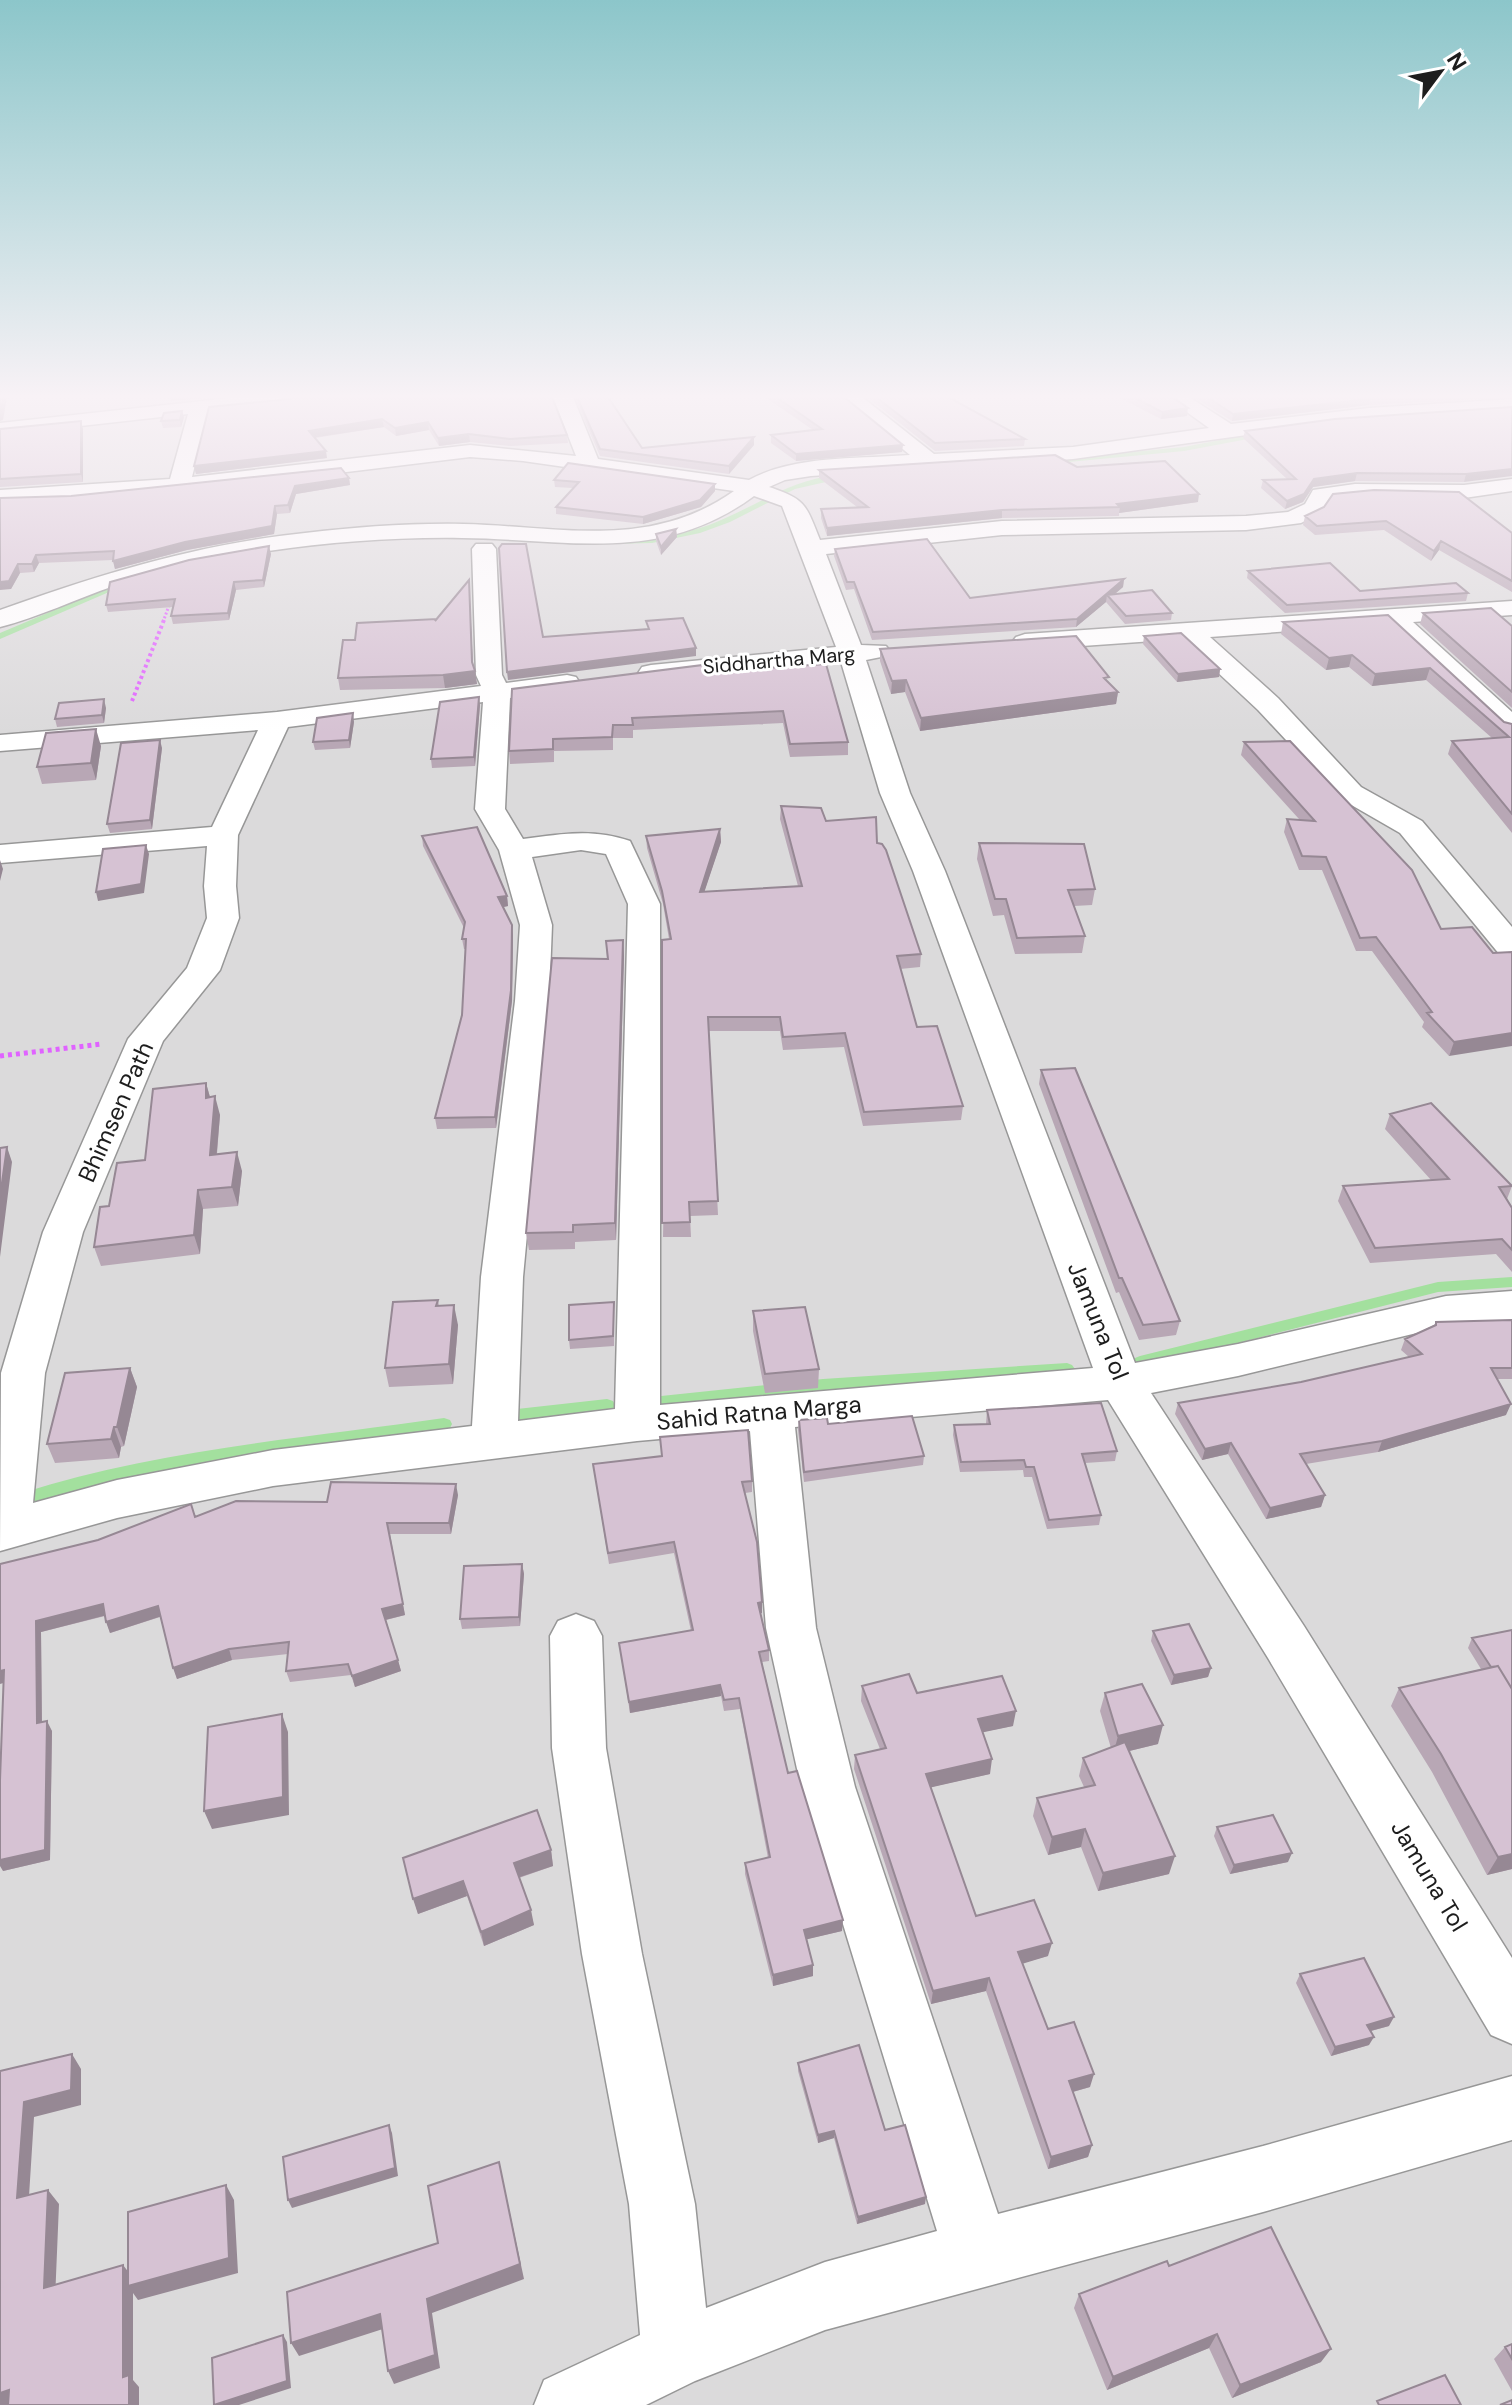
<svg xmlns="http://www.w3.org/2000/svg" width="1512" height="2405" viewBox="0 0 1512 2405" font-family="'DM Sans',sans-serif">
<style>
.residential{fill:#dbdadb}
.lines{fill:none;stroke-linecap:round;stroke-linejoin:round}
.stream{fill:#a3e09e;fill-rule:evenodd}
.street-casing{stroke:#979797;stroke-width:3}
.path-far2{stroke:#e063ff;stroke-width:3;stroke-dasharray:2 2;stroke-linecap:butt}
.path-far1{stroke:#e063ff;stroke-width:4;stroke-dasharray:3 3;stroke-linecap:butt}
.path{stroke:#e063ff;stroke-width:5;stroke-dasharray:4 4;stroke-linecap:butt}
.street{fill:#fff;fill-rule:evenodd}
.wall{fill:#b8a7b5}
.shaded-wall{fill:#968894}
.building{fill:#d6c2d3;stroke:#968894;stroke-width:2}
.labels{text-anchor:middle;stroke-width:6;stroke-linejoin:round;paint-order:stroke}
.far-street-label{font-size:20px;fill:#1d1d1d;stroke:#fff}
.street-label{font-size:24px;fill:#1d1d1d;stroke:#fff}
</style>
<rect width="100%" height="100%" fill="#efe2ea"/>
<path class="residential" d="M0,397h1512v2008h-1512z"/>
<g class="lines">
<path class="stream" d="M1261,432l3,4 -80,15 -136,13 -4,-2 4,-2 136,-13z
M836,475h3v4l-44,10 -65,33 -30,11 -48,10 -47,1 -4,-2 4,-2c35,0 71,-3 104,-15 45,-17 77,-44 127,-50z
M123,581l7,2 -130,56v-6z
M1512,1277v10l-74,5 -298,76 -5,-2 -3,-4 3,-4 5,-2 298,-74z
M1067,1363l5,2 3,4 -3,4 -5,2 -244,16 -181,19 -6,-2 -2,-4 2,-4 6,-2 181,-19z
M607,1399l6,2 2,4 -2,4 -6,2 -107,12 -6,-2 -2,-4 2,-4 6,-2z
M444,1418l6,2 2,4 -2,4 -6,2c-140,20 -279,37 -416,75l-6,-2 -2,-5 2,-5c133,-43 284,-55 422,-75z"/>
<g class="street-casing">
<path id="street" d="M239,397h62l-10,6 -83,9 -16,65 278,-32 106,11 -23,-59h20l25,62 151,21c45,-25 110,-21 161,-25l-70,-58h22l72,57 139,-7 136,-19 -43,-31h23l42,27 138,-16 143,-9v12l-179,12 -260,36 -262,17 -26,4 -16,7c37,12 37,18 51,53l182,-19 244,-5 42,-4 17,-8 8,-14 42,-6 109,1 48,-6v12l-48,7 -92,-2 -43,4 -8,13 -20,10 -55,7 -244,5 -176,19 35,91 25,1 4,5 -4,5 -20,4 44,133 35,78 190,492 103,-19 208,-48 66,-5v30l-66,5 -208,50 -87,17 153,233 208,332v86l-21,-9 -223,-377 -160,-258 -313,27 21,201 39,159 143,427 265,-68 249,-70v64l-249,72 -438,118 -130,51 -49,24h-112l10,-25 96,-45 -11,-131 -47,-250 -30,-206 -2,-112 8,-15 18,-7 18,7 8,15 4,112 36,206 53,250 11,104 119,-46 112,-31 -136,-444 -35,-159 -16,-197 -113,10 -364,45 -156,32 -117,33 1,-178 42,-141 85,-193 59,-71 20,-50 -3,-32 3,-40 -207,17v-18l212,-18 46,-97 -258,21v-16l277,-23 204,-26 -5,-11 -4,-126 4,-5h16l4,5 6,126 4,8 61,-8 9,2 4,6 -4,6 -66,9 -5,111 18,30c38,-5 70,-11 107,2l30,63v501l433,-37 -180,-497 -33,-78 -39,-131 -190,19 -9,-2 -4,-6 4,-6 9,-2 185,-18 -54,-141 -28,-10c-94,69 -185,43 -292,42 -65,-1 -130,4 -194,13 -52,7 -104,18 -154,35 -38,13 -75,31 -114,41v-17c100,-36 198,-66 305,-77 52,-6 105,-10 158,-9 96,2 186,27 271,-33l-211,-30 -53,-4 -231,28 -166,16 -73,3v-14l170,-11 18,-65 -188,21v-12zM483,702l-8,107 24,41 21,75 -5,76 -34,276 -9,149 -199,24 -156,30 -84,23 12,-130 38,-141 80,-191 57,-71 19,-52 -3,-32 2,-51 50,-108zM581,850l25,4 22,50 -13,505 -97,12 5,-144 26,-276 3,-76 -20,-68z
M1512,601v14l-99,7 99,90v22l-10,-2 -54,-47 -62,-61 -176,13 68,61 83,89 61,34 90,106v31l-12,-3 -100,-122 -59,-34 -83,-89 -76,-71 -157,11 -9,-3 -4,-5 4,-5 9,-3z"/>
</g>
<path class="path-far2" d="M163,622l7,-19"/>
<path class="path-far1" d="M132,701l32,-81"/>
<path class="path" d="M0,1056l102,-12"/>
<use href="#street" class="street"/>
</g>
<path class="wall" d="M574,397h34l34,51 112,-3 -25,29 -129,-18z
M765,397h79l58,55 -106,9 -25,-18v-8l42,-5z
M867,397h81l77,42 -1,7 -89,5z
M1118,397h54l15,19 -26,3z
M1194,397h318l-143,8 -137,16z
M290,399l277,36 1,8 -57,3 -41,-4 -31,4 -10,-16 -33,6 -12,-9 -69,11 12,20 -131,16 -2,-8z
M1512,407l-48,75 -109,-1 -42,6 -10,15 -18,7 -24,-21 2,-8 24,-1 -44,-41 2,-7z
M184,417l-3,10 -18,1 -2,-7z
M0,429h83v53l-83,5z
M1077,467l121,35 -79,11v3l-117,2 -175,18 -6,-18v-9l36,-2 -38,-29v-8z
M349,478l1,7 -54,9 -6,19 -13,1 -3,20 -87,16 -72,19 -2,-9 -74,3 -5,9 -14,1 -9,16 -11,-91 71,-2z
M554,480l161,11 -14,16 -58,17 -87,-10v-7l17,-19 -18,-1z
M1324,507l188,26v59l-73,-42 -8,11 -47,-31 -69,5 -12,-10 2,-9z
M676,529l1,8 -16,18 -5,-14v-7z
M835,549l135,49 154,-19 -1,8 -8,7 57,19 -1,7 -46,4 -19,-22 -30,25 -204,13 -18,-51 -8,1 -12,-34z
M271,554l-7,33 -28,3 -7,30 -56,4 -2,-8 2,-9 -65,5 -2,-7z
M1248,571l112,20 108,2 -2,8 -181,12 -38,-35z
M469,580l4,85 4,19 -32,4 -105,2 -2,-12 17,-38 81,-20z
M1423,613l89,13v82l-92,-84z
M1388,615l116,107 8,2v109l-64,-79 4,-13 40,-3 -66,-58 -54,6 -23,-19 -23,3 -45,-36 2,-12z
M1144,636l76,33 -1,8 -42,5 -34,-38z
M880,649l238,43 -2,12 -196,27 -15,-39 -14,2 -11,-33z
M703,672l145,70v13l-58,2 -7,-34 -150,7v8h-20v12l-59,1v11l-44,2 -1,-13z
M480,705l-5,61 -43,2 -1,-9z
M106,708l-2,15 -47,4 -2,-8z
M354,722l-4,26 -35,2 -2,-8z
M1244,742l197,187 52,24 -44,103 -27,-29 2,-5 -52,-71h-16l-34,-81h-23l-15,-38 3,-13h12l-58,-64z
M101,746l-5,34 -54,4 -5,-17z
M162,748l-10,81 -42,4 -3,-9z
M781,806l45,15 51,22 44,111 -1,13 -20,2 17,58 46,79 -2,14 -98,6 -19,-79 -61,3 -3,-19h-71l9,184 -28,1 1,21h-28l6,-298 -6,-35 -16,-56 -1,-12 74,-7 1,13 -17,50 94,-6 -18,-67z
M422,836l85,60 1,10 -5,1 10,28 -1,66 -16,127 -59,1 -2,-11 27,-103 4,-66h-2l-2,-10 2,-11 -41,-82z
M979,843l116,46 -3,16 -18,1 11,30 -3,17 -67,1 -11,-39 -11,1 -16,-57z
M623,940l1,16 -8,284 -41,2v7l-46,1 -3,-17 81,-274 -1,-18z
M1041,1070l139,251 -4,14 -37,5 -20,-48 -3,1 -77,-209z
M206,1083l4,14 10,18 -3,39 25,17 -4,35 -35,3 -3,45 -99,12 -7,-19 15,-41z
M1390,1114l122,72 -5,13 5,9v64l-16,-18 -126,9 -32,-62 5,-15 88,-6 -46,-51z
M438,1300l1,6 19,19 -5,59 -64,3 -4,-19z
M614,1302v44l-44,3 -1,-9z
M753,1311l66,58 -1,19 -53,5 -12,-62z
M1512,1320v59h-15l9,36 -128,37 -72,12 19,31 -4,12 -55,12 -38,-65 -26,6 -27,-46 3,-11 123,-21 108,-25 -8,-7 4,-11 29,-14 2,-3z
M130,1368l7,19 -13,59 -3,1 -2,11 -64,5 -8,-19z
M987,1410l130,41 -2,10 -30,2 16,52 -2,10 -52,4 -15,-52h-8l-1,-7 -63,2 -7,-37 1,-10 32,-1z
M799,1420l29,4 96,32 -1,9 -119,17 -6,-52z
M593,1464l159,17v11l-7,1 17,109v11h-2l9,37v11l-7,1 26,111 54,158 -35,8 6,26v11l-40,10 -28,-112v-11l23,-5 -28,-149 -16,2 -3,-15 -91,17 -11,-70 72,-12 -17,-78 -65,11z
M458,1495l-7,39h-61l15,81 -19,5 15,51 -46,16 -4,-12 -61,7 -4,-11 2,-17 -56,6 -55,19 -17,-62 -50,16 -5,-17 -64,16 1,90 10,9 -2,129 -47,11 1,-188 -4,-119 195,-47 132,-15z
M522,1564l2,10 -4,52 -58,3 -2,-10z
M1512,1630v239l-25,6 -55,-103 -41,-66 8,-18 82,-19 -13,-21 4,-10z
M1153,1631l58,37 -3,9 -37,8 -20,-44z
M862,1686l55,7 96,33 -31,6 8,42 -59,13 45,129 72,40 -26,7 26,66 42,58 -17,5 19,53 -4,12 -40,12 -62,-178 -55,13 -77,-235 1,-14 25,-6 -19,-48z
M1105,1693l53,51 -29,7 40,123 -71,17 -17,-44 -33,8 -15,-39 4,-18 47,-11 -5,-11 4,-18 28,-10 -11,-37z
M1217,1827l71,35 -58,12 -16,-38z
M551,1850l2,16 -34,12 15,47 -50,21 -17,-50 -49,18 -15,-56z
M1300,1974l89,52 -18,5 -2,14 -38,11 -35,-73z
M798,2063l87,67 40,74 -68,20 -23,-86 -16,5 -20,-72z
M1169,2266l152,96 -89,36 -23,-50 -102,42 -33,-82 5,-14z
M1512,2344v47l-18,-32 11,-12z"/>
<path class="shaded-wall" d="M4,397h3l-4,23 -3,1v-8z
M170,397h43l-42,4z
M1370,398l-1,7 -137,16 1,-7z
M1188,408l-1,8 -26,3 1,-7z
M182,411l2,6 -3,10 -1,-7z
M382,419l2,8 -73,11 -2,-7z
M81,421l2,8v53l-2,-8z
M428,422l1,8 -33,6 -1,-8z
M469,434l1,8 -31,4 -1,-8z
M754,437v8l-25,29v-8z
M903,445l-1,7 -106,9v-7z
M326,451l1,7 -131,16 -2,-8z
M1512,469v7l-48,6 2,-8z
M1357,473l-2,8 -42,6 -10,15 -18,7 2,-8 27,-22z
M349,478l1,7 -54,9 -6,19 -2,-8 7,-19z
M715,484v7l-14,16 -58,17v-7z
M1199,494l-1,8 -79,11 1,-6 -3,-3z
M275,506l2,8 -3,20 -87,16 -72,19 -2,-8z
M1002,510v8l-175,18v-8z
M676,529l1,8 -16,18v-8z
M1441,541l-2,9 -8,11 3,-10z
M269,546l2,8 -7,33 -1,-7z
M36,555l3,8 -5,9 -2,-8z
M18,564l2,9 -9,16 -11,1v-8z
M1124,579l-1,8 -13,11 -3,-3 -1,7 -30,25 1,-8z
M469,580l4,91h2l2,13 -32,4 -2,-13 29,-13z
M234,582l2,8 -7,30 -1,-7z
M696,648v8l-188,24 -1,-8z
M1352,655l-3,12 -23,3 3,-12z
M1430,668l-4,12 -54,6 3,-12z
M1220,669l-1,8 -42,5 1,-8z
M906,680l-1,12 -14,2 1,-13z
M1118,692l-2,12 -196,27 1,-13z
M479,697l1,8 -5,61 -1,-9z
M104,699l2,9 -2,15 -2,-8z
M353,713l1,9 -4,26 -1,-8z
M96,729l5,17 -5,34 -5,-17z
M160,740l2,8 -10,81 -2,-9z
M720,829l1,13 -21,63v-13z
M146,845l3,9 -5,39 -46,8 -2,-9z
M0,860l3,9 -3,12z
M507,896l1,10 -9,2 -1,-11z
M512,925l1,10 -1,66 -16,127 -1,-11z
M623,940l1,16 -8,284 -1,-17z
M1512,1033v13l-63,10 5,-14z
M206,1083l5,18 -5,-3z
M215,1096l5,19 -5,58 -5,-18z
M7,1147l5,15 -12,95v-60z
M237,1152l5,19 -4,35 -6,-19z
M198,1190l5,19 -3,45 -6,-19z
M454,1305l4,20 -5,59 -4,-20z
M130,1368l7,19 -13,59 -7,-19z
M1511,1404l-5,11 -128,37 4,-11z
M114,1427l7,20 -2,11 -8,-19z
M1231,1443l-3,11 -26,6 3,-11z
M456,1484l2,11 -7,39 -2,-11z
M1325,1495l-4,12 -55,12 4,-11z
M387,1523l18,92 -20,5 -3,-11z
M522,1564l2,10 -4,52 -1,-9z
M762,1602v11l-4,1v-11z
M103,1604l4,11 -66,17 1,102 -5,-11 -1,-102z
M158,1606l4,10 -52,17 -4,-11z
M229,1649l3,11 -55,19 -4,-11z
M398,1660l3,11 -46,16 -3,-11z
M1211,1668l-3,9 -37,8 3,-10z
M4,1670l6,11 -10,3v-13z
M720,1685l1,11 -91,17 -1,-11z
M1016,1711l-3,15 -38,8 3,-15z
M282,1714l6,18 1,83 -77,14 -8,-18z
M47,1721l5,10 -2,129 -47,11 -3,-5v-6z
M1163,1725l-5,19 -45,11 5,-19z
M992,1759l-2,15 -66,15 2,-15z
M1085,1829l-4,18 -33,8 4,-18z
M551,1850l2,16 -36,12 -3,-15z
M1292,1853l-4,9 -58,12 4,-9z
M1512,1854v15l-25,6 11,-18z
M1175,1856l-6,18 -71,17 5,-18z
M463,1881l4,15 -49,18 -5,-15z
M531,1910l3,15 -50,21 -3,-14z
M843,1920l-1,11 -38,9v-10z
M1052,1943l-4,13 -33,10 3,-14z
M813,1965v11l-40,10v-11z
M989,1978l-3,13 -55,13 2,-13z
M1394,2017l-5,9 -26,7 4,-8z
M1374,2037l-5,8 -38,11 4,-9z
M72,2054l9,15v36l-47,12 -6,95 -11,-14 7,-96z
M1094,2074l-4,13 -25,7 4,-13z
M389,2125l3,8 6,43 -106,32 -4,-8z
M834,2131v7l-16,5v-8z
M1092,2145l-4,12 -40,12 3,-12z
M499,2162l25,117 -92,34 8,55 -46,16 -6,-13z
M226,2185l8,15 4,73 -100,27 -5,-7v87l6,7v18h-10l-6,-28v-112l10,13z
M48,2190l11,14 -4,96 -11,-12z
M926,2197l-1,7 -68,20 1,-7z
M380,2314l6,14 -87,28 -8,-13z
M1217,2334l-8,14 -102,42 6,-13z
M283,2335l4,7 4,46 -52,17h-23z
M1331,2349l-10,13 -89,36 8,-13z
M9,2390l1,15h-10v-12z"/>
<path class="building" d="M0,397h4l-4,16z
M293,397h259l15,38 -57,4 -41,-5 -31,4 -10,-16 -33,6 -13,-9 -73,12 17,20 -132,15 15,-59 81,-8z
M577,397h31l34,51 112,-11 -25,29 -129,-17z
M776,397h68l59,48 -107,9 -25,-19 51,-6z
M876,397h72l77,42 -90,4z
M1133,397h39l16,11 -26,4z
M1207,397h180l-154,17z
M1512,407v62l-46,5 -109,-1 -43,6 -10,15 -17,7 -24,-21 33,-1 -51,-48 90,-12z
M182,411l-2,9 -19,1 3,-8z
M81,421v53l-81,5v-50z
M1055,455l22,12 88,-6 34,33 -82,10 3,3 -118,3 -175,18 -6,-19 47,-2 -49,-37z
M568,463l147,21 -15,16 -57,17 -87,-10 23,-25 -25,-2z
M341,468l8,10 -54,8 -7,19 -13,1 -3,20 -87,16 -72,19 1,-10 -78,4 -4,9h-14l-9,17 -9,1v-84l71,-2z
M1374,490l85,2 53,41v48l-71,-40 -7,10 -48,-30 -69,5 -12,-10 19,-9 9,-13z
M676,529l-15,18 -5,-13z
M927,539l43,59 154,-19 -47,40 -204,13 -19,-50h-7l-12,-33z
M502,544h24l17,93 106,-8 -3,-8 37,-3 13,30 -189,24 -8,-124z
M269,546l-6,34 -29,2 -6,31 -57,3 4,-17 -69,6 4,-23 79,-22z
M1330,563l30,28 96,-8 12,10 -181,12 -39,-34z
M469,580l3,82 3,9 -32,4 -105,3 5,-38h12l2,-17 79,-4 -1,2z
M1152,590l20,23 -46,3 -19,-21z
M1491,608l21,18v66l-89,-79z
M1388,615l116,107 8,2v90l-60,-73 57,-4 -79,-69 -55,6 -23,-19 -23,3 -46,-36z
M1181,633l39,36 -42,5 -34,-38z
M1076,636l33,41 -5,1 14,14 -197,26 -15,-38 -14,1 -12,-32z
M826,664l22,78 -58,2 -7,-33 -151,7 1,7h-20l-1,12 -59,2v10l-44,2 3,-62 191,-24v7z
M479,697l-5,60 -43,2 9,-57z
M104,699l-2,16 -47,4 4,-16z
M353,713l-4,27 -36,2 4,-24z
M96,729l-5,34 -54,4 9,-34z
M160,740l-10,80 -43,4 14,-81z
M1290,741l122,129 29,59 31,-2 21,26 19,-1v81l-58,9 -27,-29 5,-1 -56,-75 -16,1 -34,-81 -24,-1 -15,-37 28,2 -71,-79z
M781,806l40,2 5,13 50,-4 1,26 5,1 4,6 35,104 -24,2 20,71 20,-1 26,80 -99,6 -19,-79 -62,4 -3,-20h-72l10,184 -29,1 1,20 -28,1v-283l9,-1 -9,-48 -16,-55 74,-7 -20,63 102,-6z
M477,827l30,69 -9,1 14,28 -1,65 -16,127 -60,1 27,-103 4,-76h-4l3,-17 -43,-86z
M979,843l105,1 11,45 -27,1 17,46 -68,2 -11,-39h-11z
M146,845l-5,39 -45,8 7,-43z
M623,940l-8,283 -42,2v7l-47,1 26,-275 56,1 -2,-18z
M1075,1068l105,253 -37,4 -21,-47h-3l-78,-208z
M206,1083v15l9,-2 -5,59 27,-3 -5,35 -34,3 -4,45 -100,12 6,-40 9,-1 8,-43 28,-3 8,-71z
M1431,1103l81,83 -13,1 13,21v42l-10,-11 -127,9 -32,-62 106,-7 -59,-65z
M7,1147l-7,50v-49z
M438,1300l-2,6 18,-1 -5,59 -64,4 8,-66z
M614,1302l-1,34 -44,4v-35z
M805,1307l14,62 -54,5 -12,-63z
M1512,1320v48h-21l20,36 -129,37 -82,13 25,41 -55,13 -39,-65 -26,6 -27,-46 123,-21 121,-28 -17,-15 31,-14v-3z
M130,1368l-13,59h-3l-3,12 -64,5 18,-71z
M1101,1403l16,48 -35,3 19,61 -52,5 -15,-53h-8l-2,-7 -63,2 -7,-37 36,-1 -3,-14z
M912,1416l12,40 -120,16 -5,-52 28,-2 1,6z
M748,1430l4,51 -10,1 15,60 5,60 -4,1 11,47 -10,2 29,121 9,-2 46,149 -39,10 9,35 -40,10 -28,-112 25,-6 -31,-159 -15,2 -4,-15 -91,17 -10,-59 74,-13 -19,-88 -66,11 -15,-89 69,-8 -2,-19z
M331,1482l125,2 -7,39h-62l16,81 -21,5 16,51 -46,16 -4,-12 -62,7 3,-29 -60,7 -56,19 -15,-62 -52,16 -3,-18 -67,17 1,102 10,-2 -2,129 -45,10v-80l4,-110 -4,1v-107l98,-24 93,-36 4,13 41,-16 91,1z
M522,1564l-3,53 -59,2 4,-53z
M1189,1624l22,44 -37,7 -21,-44z
M1512,1630v59l-14,-23 -7,1 -19,-29z
M1498,1666l14,23v165l-14,3 -57,-103 -42,-66z
M909,1674l8,19 85,-17 14,35 -38,8 14,40 -66,15 50,142 58,-16 18,43 -34,9 30,77 26,-7 20,52 -25,7 23,64 -41,12 -62,-179 -56,13 -78,-236 31,-7 -24,-62z
M1142,1684l21,41 -45,11 -13,-43z
M282,1714l1,83 -79,14 4,-84z
M1125,1742l50,114 -72,17 -18,-44 -33,8 -15,-39 58,-13 -12,-27z
M537,1810l14,40 -37,13 17,47 -50,22 -18,-51 -50,18 -10,-41z
M1273,1815l19,38 -58,12 -17,-38z
M1364,1958l30,59 -27,8 7,12 -39,10 -35,-73z
M859,2045l26,85 20,-5 21,72 -68,20 -24,-86 -16,4 -20,-72z
M72,2054l-1,36 -47,12 -7,96 31,-8 -4,98 79,-23v112l6,-2v30h-121l1,-15 -9,3v-322z
M389,2125l6,43 -107,32 -5,-43z
M499,2162l21,102 -93,35 8,56 -47,16 -8,-57 -89,29 -4,-51 151,-49 -10,-57z
M226,2185l3,73 -101,28v-74z
M1271,2227l60,122 -91,36 -23,-51 -104,43 -34,-83 88,-33 2,5z
M283,2335l4,46 -73,24 -2,-47z
M1512,2344v15l-7,-12z
M1445,2375l16,30h-82l-2,-4z
M1512,2400v5h-12z"/>
<linearGradient id="sky" x2="0" y2="1"><stop stop-color="#8cc6ca"/><stop offset="0.54" stop-color="#f8f2f6"/><stop offset="1" stop-color="#f8f2f6" stop-opacity="0"/></linearGradient>
<rect width="1512" height="734" fill="url(#sky)"/>
<g class="labels">
<g class="far-street-label">
<text transform="translate(779 660) rotate(-5)" y="7">Siddhartha Marg</text>
</g>
<g class="street-label">
<text transform="translate(116 1112) rotate(-66)" y="8">Bhimsen Path</text>
<text transform="translate(1098 1321) rotate(68)" y="8">Jamuna Tol</text>
<text transform="translate(759 1413) rotate(-5)" y="8">Sahid Ratna Marga</text>
<text transform="translate(1429 1876) rotate(59)" y="8">Jamuna Tol</text>
</g>
</g>
<g transform="translate(1440 72) rotate(58)" stroke="#ffffff" stroke-width="6" paint-order="stroke">
<path d="M0-6L14 30L0 20L-14 30Z" fill="#1d1d1d"/>
<text y="-12" font-size="22" font-weight="bold" text-anchor="middle" fill="#1d1d1d">N</text>
</g>
</svg>
